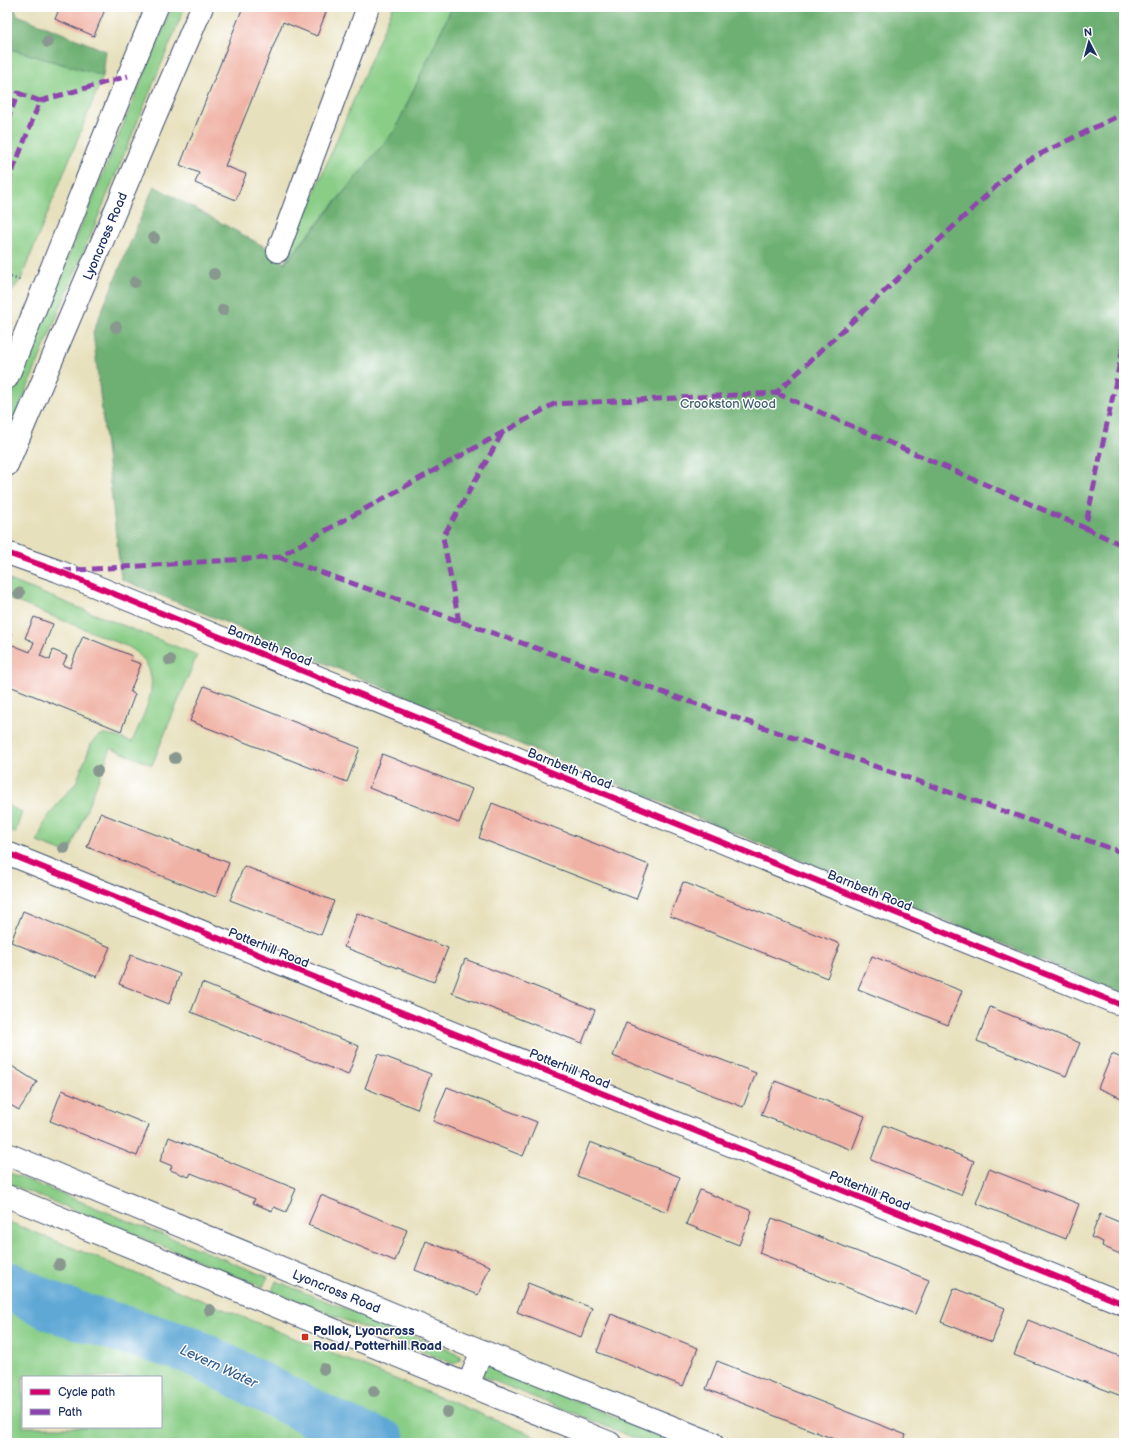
<svg xmlns="http://www.w3.org/2000/svg" width="1131" height="1450" viewBox="0 0 1131 1450" font-family="'Balsamiq Sans',sans-serif">
<style>
.green{fill:#89cd86;stroke:#527e72;fill-rule:evenodd}
.forest{fill:#6eb073;stroke:#447068}
.lines{fill:none;stroke-linecap:round;stroke-linejoin:round}
.river{stroke:#5fa8d6;stroke-width:48}
.building{fill:#f0b2a5}
.street-casing{stroke:#3a4a6c;stroke-width:24}
.secondary-casing{stroke:#3a4a6c;stroke-width:24}
.path{stroke:#3a4a6c;stroke-width:2.5;stroke-dasharray:1 3;stroke-linecap:butt}
.street{stroke:#fff;stroke-width:22}
.secondary{stroke:#fff;stroke-width:22}
.quiet{stroke:#8e44ad;stroke-width:5;stroke-dasharray:10 5;stroke-linecap:butt}
.cycleway-casing{stroke:#fff;stroke-width:8}
.cycleway{stroke:#d6006c;stroke-width:6}
.tree{fill:#89988f}
.poi-dot{fill:#c8321e;stroke:#fff;stroke-width:1.5}
.labels{text-anchor:middle;stroke-width:3;stroke-linejoin:round;paint-order:stroke}
.street-label{font-size:13px;fill:#1b2f5e;stroke:#fff}
.park-label{font-size:13px;fill:#3c5e6a;stroke:#fff}
.poi-label{font-size:13px;font-weight:bold;fill:#1b2f5e;stroke:#fff;text-anchor:start}
.water-label{font-size:14px;font-style:italic;fill:#365f8e;stroke:#fff}
</style>
<rect width="100%" height="100%" fill="#fff"/>
<filter id="ink" filterUnits="userSpaceOnUse"><feTurbulence type="fractalNoise" baseFrequency=".025" numOctaves="2"/><feDisplacementMap in="SourceGraphic" scale="8" xChannelSelector="R" yChannelSelector="G"/><feConvolveMatrix kernelMatrix="1 2 1 2 8 2 1 2 1" color-interpolation-filters="sRGB"/></filter>
<filter id="wash" filterUnits="userSpaceOnUse"><feTurbulence type="fractalNoise" baseFrequency=".012" numOctaves="4" result="noise"/><feDisplacementMap in="SourceGraphic" scale="16" xChannelSelector="R" yChannelSelector="G"/><feGaussianBlur stdDeviation="0.9" result="paint"/><feColorMatrix in="noise" values="0 0 0 0 0 0 0 0 0 0 0 0 0 0 0 0 0 1.4 0 .05"/><feComposite in="paint" operator="in"/></filter>
<g filter="url(#wash)">
<rect width="100%" height="100%" fill="#e7e0bc"/>
<path class="green" d="M172,7h13l-178,430v-32z
M393,7h59l-57,123 -111,134z
M7,48l96,28 -82,203 -9,13 -5,-3z
M7,579l190,76 -45,110 -41,-17 -42,106 -32,-12 8,-21 18,-24 13,-14 16,-41c11,-14 26,-4 40,0 14,-34 37,-70 -3,-95l-122,-49z
M7,805l15,7 -7,21 -8,-3z
M7,1172l261,105 -5,10 -256,-104z
M7,1221l545,222h-545zM23,1377h138v50h-138z
M276,1281l180,72 4,3v4l-6,4 -182,-73z
M487,1365l4,1 188,77h-32l-163,-66 -2,-2z"/>
<path class="forest" d="M7,7h7l3,8 89,36 -3,25 -96,-28z
M452,7h672v987l-1003,-415 -28,-247 61,-146 111,61 20,17 110,-134z"/>
<g class="lines">
<path class="river" d="M7,1285l50,24 133,41 156,80 36,13"/>
</g>
<g id="blocks">
<path class="building" d="M60,7h46l-12,29 -39,-17z
M243,7h85l-11,29 -34,-14 -58,144 21,8 -10,26 -41,-17 4,-10 -19,-8z
M34,617l19,7 -13,32 10,4 3,-10 14,6 -4,9 7,3 13,-32 49,20 -2,4 11,4 -11,28 5,2 -14,37 -114,-46v-53l5,2 -4,9 22,9 4,-10 -9,-4z
M204,686l156,62 -13,34 -157,-61z
M382,754l90,35 -13,34 -90,-35z
M492,803l157,62 -13,34 -157,-61z
M100,813l129,50 -13,34 -129,-50z
M244,866l90,35 -13,34 -91,-35z
M683,882l157,62 -13,34 -157,-62z
M23,911l87,36 -13,30 -86,-35z
M357,913l91,35 -14,34 -90,-35z
M131,955l49,19 -11,30 -50,-20z
M872,956l90,35 -14,34 -90,-36z
M465,959l130,51 -13,33 -130,-50z
M202,983l157,63 -11,29 -157,-63z
M990,1007l90,36 -14,33 -89,-35z
M626,1023l130,50 -13,34 -130,-51z
M378,1054l53,20 -14,35 -52,-21z
M1112,1054l12,5v40l-26,-11z
M7,1063l30,19 -18,28 -12,-7z
M775,1081l90,35 -13,34 -91,-35z
M447,1087l90,35 -14,34 -90,-35z
M62,1090l87,35 -12,31 -87,-35z
M884,1125l90,36 -13,34 -90,-35z
M169,1137l127,52 -10,23 -12,-5 -2,4 -19,-8 2,-4 -34,-14 -30,-12 -2,4 -19,-7 2,-4 -12,-5z
M590,1142l90,35 -13,35 -90,-36z
M989,1169l90,35 -13,35 -90,-36z
M700,1190l52,21 -13,34 -53,-21z
M321,1195l86,35 -12,31 -87,-36z
M1100,1214l24,10v27l-2,-1 -2,4 -18,-8 1,-4 -12,-5z
M772,1218l157,62 -14,34 -156,-61z
M426,1241l64,25 -12,29 -63,-25z
M528,1283l64,25 -11,29 -64,-25z
M954,1288l51,20 -13,34 -51,-20z
M611,1314l87,34 -15,38 -86,-34z
M1028,1320l96,38v39l-110,-42z
M717,1361l189,74 -3,8h-59l-138,-54z"/>
</g>
</g>
<g filter="url(#ink)">
<use href="#blocks" fill-opacity="0" stroke="#3a4a6c" stroke-width="1"/>
<g class="lines">
<g class="street-casing">
<path id="street" d="M278,251l90,-244
M7,553l51,18 1066,435
M7,853l1117,451"/>
</g>
<g class="secondary-casing">
<g id="secondary">
<path d="M7,378c51,-123 98,-248 150,-371"/>
<path id="s1" d="M7,465l195,-458"/>
<path id="s2" d="M7,1154l475,197 230,92"/>
<path d="M7,1196l603,247"/>
<path d="M468,1385l14,-34"/>
</g>
</g>
<path class="path" d="M7,276l13,4"/>
<use href="#street" class="street"/>
<use href="#secondary" class="secondary"/>
<path class="quiet" d="M7,122l11,-29 22,8
M7,185l33,-84 88,-25
M776,393l309,135 39,-185
M1085,528l39,18
M278,557l189,67 657,229
M62,571l216,-14 276,-153 222,-11 244,-229 104,-51
M459,622l-16,-85 60,-105"/>
<g class="cycleway-casing">
<path id="cycleway" d="M7,553l51,18 1066,435
M7,853l1117,451"/>
</g>
<use href="#cycleway" class="cycleway"/>
</g>
<g class="tree">
<circle cx="48" cy="42" r="6"/>
<circle cx="154" cy="238" r="6"/>
<circle cx="214" cy="274" r="6"/>
<circle cx="135" cy="282" r="6"/>
<circle cx="223" cy="310" r="6"/>
<circle cx="116" cy="327" r="6"/>
<circle cx="19" cy="593" r="6"/>
<circle cx="170" cy="660" r="6"/>
<circle cx="175" cy="758" r="6"/>
<circle cx="97" cy="771" r="6"/>
<circle cx="64" cy="848" r="6"/>
<circle cx="59" cy="1265" r="6"/>
<circle cx="210" cy="1310" r="6"/>
<circle cx="324" cy="1369" r="6"/>
<circle cx="374" cy="1391" r="6"/>
<circle cx="447" cy="1412" r="6"/>
</g>
</g>
<rect class="poi-dot" x="301" y="1333" width="8" height="8" rx="2"/>
<g class="labels">
<g class="street-label">
<text dy="5" stroke="none"><textPath href="#s1" startOffset="249">Lyoncross Road</textPath></text>
<text transform="translate(270 645) rotate(22)" y="5">Barnbeth Road</text>
<text transform="translate(570 768) rotate(22)" y="5">Barnbeth Road</text>
<text transform="translate(870 890) rotate(22)" y="5">Barnbeth Road</text>
<text transform="translate(269 947) rotate(22)" y="5">Potterhill Road</text>
<text transform="translate(570 1068) rotate(22)" y="5">Potterhill Road</text>
<text transform="translate(870 1190) rotate(22)" y="5">Potterhill Road</text>
<text dy="5" stroke="none"><textPath href="#s2" startOffset="357">Lyoncross Road</textPath></text>
</g>
<g class="park-label">
<text x="728" y="408">Crookston Wood</text>
</g>
<g class="poi-label">
<text x="313" y="1335">Pollok, Lyoncross<tspan x="313" dy="15">Road/ Potterhill Road</tspan></text>
</g>
<g class="water-label">
<text transform="translate(219 1366) rotate(25)" y="5">Levern Water</text>
</g>
</g>
<rect width="1131" height="1450" fill="none" stroke="#fff" stroke-width="24"/>
<rect x="22" y="1376" width="140" height="52" fill="#ffffff" stroke="#a4acbf"/>
<rect x="30" y="1389" width="20" height="6" fill="#d6006c" stroke="#a4acbf"/>
<text x="58" y="1396" font-size="12" fill="#1b2f5e">Cycle path</text>
<rect x="30" y="1409" width="20" height="6" fill="#8e44ad" stroke="#a4acbf"/>
<text x="58" y="1416" font-size="12" fill="#1b2f5e">Path</text>
<g transform="translate(1089 42) rotate(354)" stroke="#ffffff" stroke-width="3" paint-order="stroke">
<path d="M0-3L7 15L0 10L-7 15Z" fill="#1b2f5e"/>
<text y="-6" font-size="11" font-weight="bold" text-anchor="middle" fill="#1b2f5e">N</text>
</g>
</svg>
